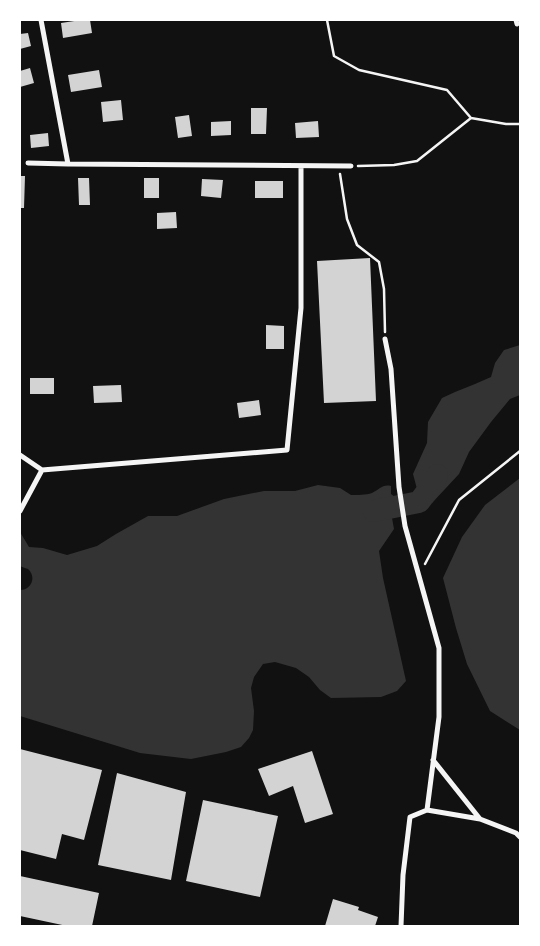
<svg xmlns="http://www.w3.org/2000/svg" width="540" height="946" viewBox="0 0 540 946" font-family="'Work Sans',sans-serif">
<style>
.water{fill:#333}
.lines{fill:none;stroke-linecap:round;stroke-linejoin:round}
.river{stroke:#333;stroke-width:22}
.building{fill:#d3d3d3}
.path{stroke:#f5f5f5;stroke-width:2.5}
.minor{stroke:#f5f5f5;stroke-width:5}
</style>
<rect width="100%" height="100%" fill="#111"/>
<path class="water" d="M520,345v50l-10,4 -19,23 -22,30 -10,22 -27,29 -20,-5 5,-9 -4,-15 14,-31 1,-21 14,-24 13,-6 20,-8 16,-7 4,-14 9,-13z
M520,478v252l-30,-19 -23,-47 -11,-36 -13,-50 19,-41 23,-32z
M318,485l22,3 11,7c6,0 15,0 21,-2 7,-3 10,-9 19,-7v8c6,4 8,10 8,17l-7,7 2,11 -15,22 4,27 23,103 -9,10 -16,6 -50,1 -11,-8 -11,-13 -13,-9 -21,-6 -12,2 -9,13 -3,11 3,23 -1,19 -4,8 -8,9 -15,5 -35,7 -51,-6 -120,-37v-126c11,0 17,-13 8,-21 -1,0 -8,-3 -8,-3v-34l9,15 14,1 24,7 30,-9 19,-12 32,-18h29l47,-17 40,-8h31z"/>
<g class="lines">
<path class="river" d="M374,511l45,-9 16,-21 2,-6"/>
</g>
<path class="building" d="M81,20h9l2,13 -29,5 -2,-15z
M28,33l3,13 -11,3v-15z
M30,68l4,15 -14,4v-16z
M99,70l3,17 -31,5 -3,-17z
M121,100l2,20 -20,2 -2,-20z
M251,108h16l-1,26h-15z
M189,115l3,21 -14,2 -3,-21z
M231,121v14l-20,1v-14z
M318,121l1,16 -23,1 -1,-15z
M48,133l1,13 -18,2 -1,-13z
M20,176h5l-1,32h-4z
M78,178h11l1,27h-11z
M144,178h15v20h-15z
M202,179l21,1 -2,18 -20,-2z
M255,181h28v17h-28z
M176,212l1,16 -20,1v-16z
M370,258l6,143 -52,2 -7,-142z
M266,325l18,1v23h-18z
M30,378h24v16h-24z
M121,385l1,17 -28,1 -1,-17z
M259,400l2,15 -22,3 -2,-15z
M20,749l82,21 -18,70 -22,-6 -6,25 -36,-9z
M312,751l21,63 -28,9 -12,-37 -24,10 -11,-27z
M117,773l69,19 -15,88 -73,-15z
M203,800l75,16 -18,81 -74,-16z
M20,876l79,17 -7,33h-25l-47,-10z
M333,899l26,8 -1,3 20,7 -3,9h-50z"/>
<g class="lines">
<path class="path" d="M327,20l7,36 25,14 88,20 24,28 35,6h14
M358,166l36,-1 23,-4 54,-43
M340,174l7,45 10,26 22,17 5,27 1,43
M425,564l34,-64 61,-49"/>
<path class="minor" d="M516,20l1,4
M28,163l40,1 -27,-144
M68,164l283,2
M385,339l6,30 8,118 6,39 34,122v69l-12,93
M20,455l22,15 245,-20 14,-142v-142
M20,511l22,-41
M433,760l47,59 36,14 4,4
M401,926l2,-51 7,-58 17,-7 53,9"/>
</g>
<rect width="540" height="946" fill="none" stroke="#ffffff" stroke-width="42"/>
</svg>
